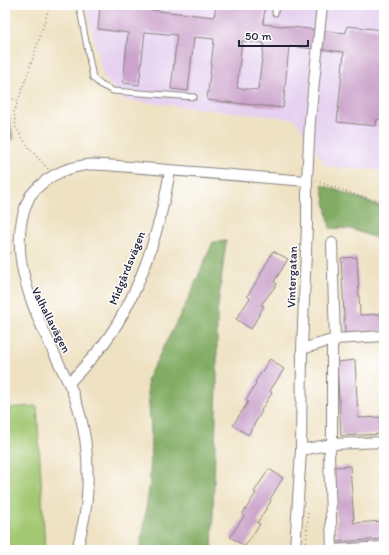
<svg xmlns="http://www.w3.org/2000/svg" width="389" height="555" viewBox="0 0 389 555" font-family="Itim,sans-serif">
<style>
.built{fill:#e6d2f0}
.green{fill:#a3c872;stroke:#627556}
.forest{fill:#82ac64;stroke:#526750}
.building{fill:#cba3cb;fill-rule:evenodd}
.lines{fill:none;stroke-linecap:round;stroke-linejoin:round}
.service-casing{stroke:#88827f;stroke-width:7}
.minor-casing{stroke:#88827f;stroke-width:12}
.path{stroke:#88827f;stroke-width:1.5;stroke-dasharray:1 3;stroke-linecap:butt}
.service{stroke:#fff;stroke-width:5}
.minor{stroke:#fff;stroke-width:10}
.labels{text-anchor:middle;stroke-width:3;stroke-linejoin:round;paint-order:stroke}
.street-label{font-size:12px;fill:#22223b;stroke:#fff}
</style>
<rect width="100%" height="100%" fill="#fff"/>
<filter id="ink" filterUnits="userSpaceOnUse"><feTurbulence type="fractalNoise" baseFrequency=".025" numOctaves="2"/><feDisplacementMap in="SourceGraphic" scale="8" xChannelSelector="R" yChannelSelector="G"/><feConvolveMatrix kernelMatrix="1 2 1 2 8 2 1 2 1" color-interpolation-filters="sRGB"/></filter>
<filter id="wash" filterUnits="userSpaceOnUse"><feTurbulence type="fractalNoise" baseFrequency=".012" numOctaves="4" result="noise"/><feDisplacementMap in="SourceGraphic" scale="16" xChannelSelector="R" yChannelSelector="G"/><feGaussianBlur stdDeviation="0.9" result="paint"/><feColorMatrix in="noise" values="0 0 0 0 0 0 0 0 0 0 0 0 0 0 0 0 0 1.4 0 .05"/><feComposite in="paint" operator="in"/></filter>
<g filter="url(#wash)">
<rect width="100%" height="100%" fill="#efe2c3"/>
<path class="built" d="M86,5h298v166l-58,-5 -31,-47 -172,-19 -20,-24z"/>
<path class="green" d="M37,406l8,144h-40v-142z"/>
<path class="forest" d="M5,101l9,39 -9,-4z
M322,185l62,22v34l-33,-12 -21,-1z
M226,241l-9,73v69l-5,167h-72l10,-68 1,-51 -4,-52 40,-77 26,-60z"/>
<g id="blocks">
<path class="building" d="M100,5h31v3l83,9 2,-12h35l14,2 -2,17 83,9 1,-7 37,4v23l-5,46 5,1v20l-7,-1 -1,7 -39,-4 7,-70 -55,-6 -6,62 -76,-8 7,-61 -20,-2 -6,54 -17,-2 6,-54 -32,-3 -6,53 -16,-2 5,-50 -30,-4zM242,41l22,2 -6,47 -21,-2z
M273,251l15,8 -14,23 3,2 -16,21 3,1 -13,23 -15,-10 14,-21 -3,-2 14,-21h-1z
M357,257l3,58 24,-1v17l-39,2 -4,-75z
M270,359l14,10 -14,22 2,2 -11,17 1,1 -14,24 -15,-10 15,-23 -2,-2 10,-16 -1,-2z
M355,360l3,58 26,-1v17l-43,2 -4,-74z
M350,466l4,57 30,-2v18l-47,3 -3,-75z
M269,469l14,9 -13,21 1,2 -14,22 3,1 -15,22 -15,-9 14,-21 -2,-1 14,-22 -2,-1z"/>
</g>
</g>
<g filter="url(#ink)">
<use href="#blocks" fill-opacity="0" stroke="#88827f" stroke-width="1"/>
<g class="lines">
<g class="service-casing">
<path id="service" d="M79,5l14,73 8,7 12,6 81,6
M275,13l1,-8"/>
</g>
<g class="minor-casing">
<path id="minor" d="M302,349l33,-10 49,-3
M69,383c11,-12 23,-24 33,-37 37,-48 58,-116 68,-175
M301,450l31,-6 52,-2
M77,550c4,-17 9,-35 10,-53 2,-30 0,-61 -9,-90 -3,-8 -6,-18 -10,-25 -26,-55 -68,-127 -38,-186 14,-18 34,-28 56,-31 6,-1 13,0 19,0l202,16
M295,550l6,-100 1,-101 5,-122v-46l3,-61 12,-115
M331,550h1l-3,-95 3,-11v-97l3,-8 -3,-96
M332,550l52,-3"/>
</g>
<path class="path" d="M5,97l13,3
M48,169l-19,-21 -13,-20 -2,-16 15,-42 21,-65
M316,181l68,24
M5,259l6,-7
M306,550l2,-38"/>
<use href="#service" class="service"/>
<use href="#minor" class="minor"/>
</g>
</g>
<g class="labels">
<g class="street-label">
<text transform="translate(127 268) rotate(-68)" y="4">Midgårdsvägen</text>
<text transform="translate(292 277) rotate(-88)" y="4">Vintergatan</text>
<text transform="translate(51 320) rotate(63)" y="4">Valhallavägen</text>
</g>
</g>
<rect width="389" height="555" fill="none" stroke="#fff" stroke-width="20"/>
<path d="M239 40v6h69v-6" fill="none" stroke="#22223b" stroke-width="2"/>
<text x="245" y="40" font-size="12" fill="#22223b" stroke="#ffffff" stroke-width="3" paint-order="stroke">50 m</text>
</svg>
